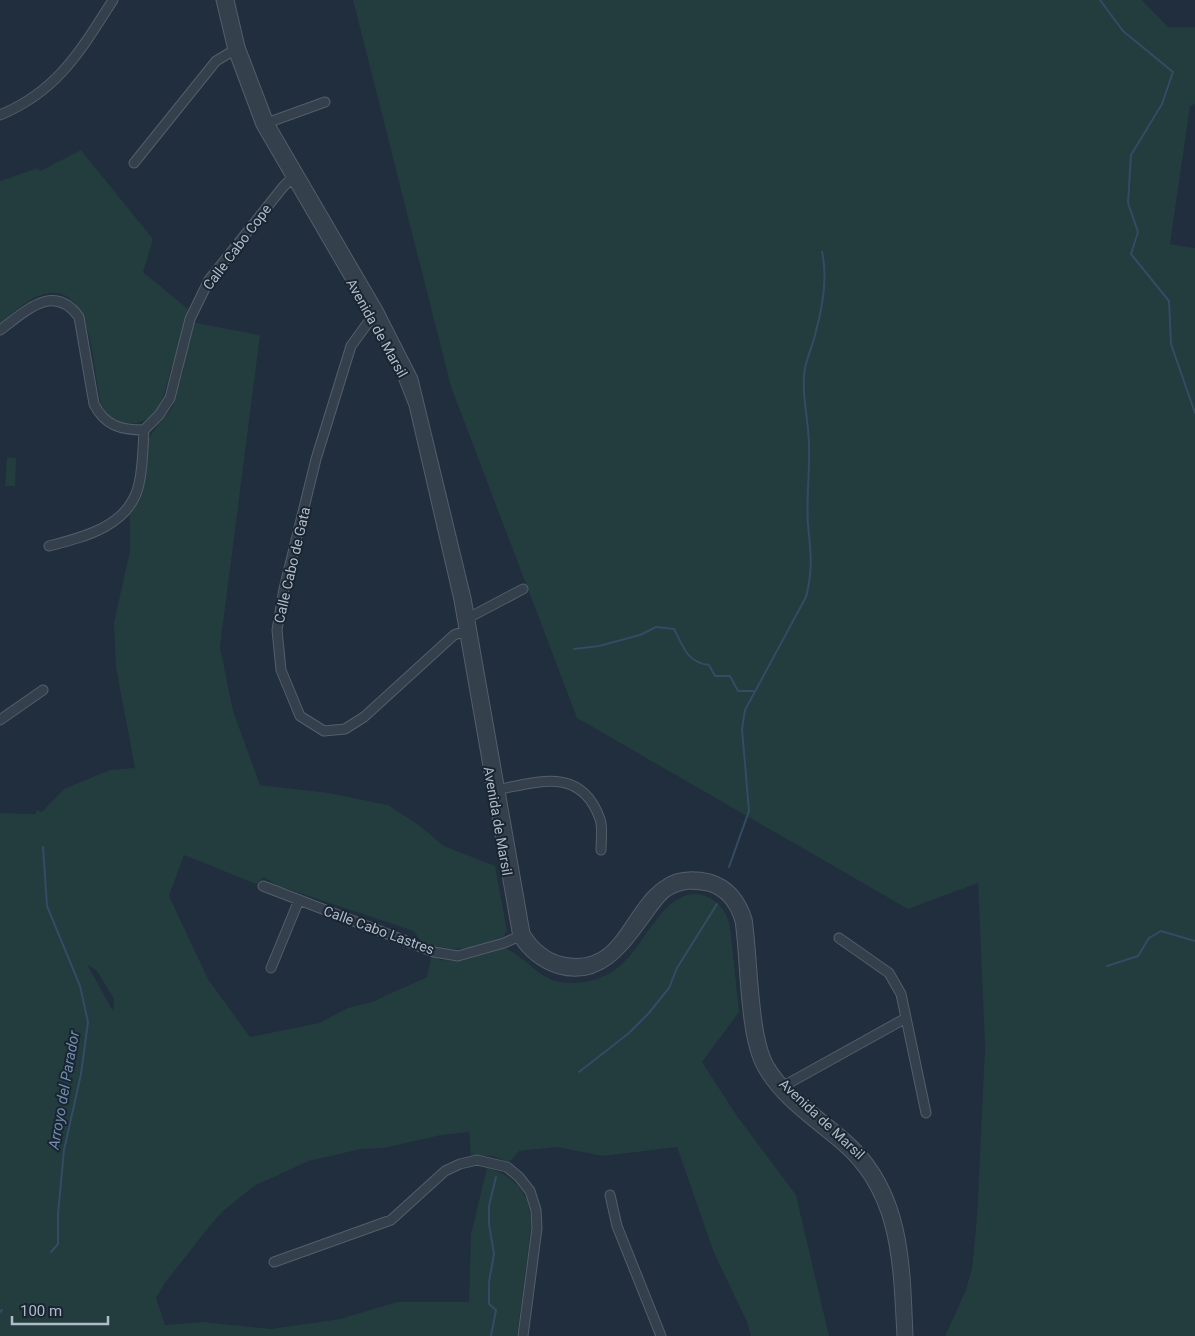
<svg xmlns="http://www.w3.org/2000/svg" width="1195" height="1336" viewBox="0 0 1195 1336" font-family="Roboto,sans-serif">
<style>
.green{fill:#233c3e;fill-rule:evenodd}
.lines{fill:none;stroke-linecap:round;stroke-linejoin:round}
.stream{stroke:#344b65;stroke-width:2}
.minor-casing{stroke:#535e6b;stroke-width:11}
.minor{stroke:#35404d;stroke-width:9}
.labels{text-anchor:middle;stroke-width:4;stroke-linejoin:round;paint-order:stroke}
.street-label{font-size:14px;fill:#b0bbc9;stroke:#1a2532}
.water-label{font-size:15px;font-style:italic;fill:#6f8dae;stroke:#1a2532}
</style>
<rect width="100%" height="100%" fill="#212e3d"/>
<path class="green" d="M353,0h789l26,27h27v77l-5,2 -20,138 25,4v1088h-250l21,-46 6,-22 5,-50 8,-171 -7,-164 -70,26 -331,-191 -126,-331z
M81,150l72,89 -10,33 45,37 8,14 64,12 -40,312 13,64 27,74 69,8 59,12 31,20 25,21 51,20 12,65 -4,6c-25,9 -41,16 -67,9l4,6 -1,8 22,1 45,-13c30,17 37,40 78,34 15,-2 29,-9 40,-20 23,-21 45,-82 84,-65 12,6 19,16 22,29l9,86 -37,50 35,54 59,79 33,141h-78l-4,-14 -33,-69 -37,-106 -74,9 -46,-9 -38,4 -10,11 -17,-6h-21l-2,-24 -28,3 -57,13 -23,1 -52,12 -55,25 -32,26 -14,16 -43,55 -9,15 9,27 39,-3 67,7 69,-10 57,-17h72l2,-68 16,-66c29,7 45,29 44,59l-14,109h-517v-523l35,1 2,-4 5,2 22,-23 46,-19 25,-2 -19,-100 -2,-46 16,-71v-38l14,-27 5,-47 5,-9 18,-22 12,-40h-13c-5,23 -13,59 -44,55 -12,-1 -19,-7 -25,-17 -11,-33 -6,-137 -68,-108 -12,6 -23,17 -34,25v-142l38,-13 2,3zM184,855l72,29 8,-7 12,8 138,46 17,26 -4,20 -55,25 -24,6 -29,15 -69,14 -42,-58 -39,-83zM87,964l10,7 17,28 -1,12z
M7,457l9,1 -1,28h-10z"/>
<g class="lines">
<path class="stream" d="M1100,0l23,31 50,41 -11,32 -31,51 -3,48 10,29 -7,22 38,47 2,43 24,69
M574,649l25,-3 41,-11 16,-8 18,2c10,18 12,33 35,36l6,11h15l8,15h16
M43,847l4,59 33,80 8,36 -7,52 -17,76 -6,64v30l-7,8
M729,867l20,-56 -7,-82 3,-19 61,-113c7,-28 5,-44 2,-72 -2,-24 2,-54 1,-79 0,-24 -7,-47 -5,-71 1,-14 8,-27 11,-40 7,-25 13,-58 7,-83
M1107,966l31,-10 11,-18 12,-7 34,10
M579,1072l50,-39 19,-19 21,-26 8,-20 40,-64
M0,1312l2,-2
M491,1336l5,-26 -7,-6v-22l5,-28 -5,-30v-18l7,-29"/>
<g class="minor-casing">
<path id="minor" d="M221,0l12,50 28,75 133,229 20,51 45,195 59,337c9,15 24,27 41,32 43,12 67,-25 89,-55 6,-8 12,-18 20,-23 14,-8 26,-8 40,-5 18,5 27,18 32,35 6,39 4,114 22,146 17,32 51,54 78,77 59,49 58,122 62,192
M229,0l11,47 29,76 109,187 35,69 53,219 59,335c8,14 22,26 38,29 58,12 64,-51 100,-76 14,-11 30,-11 47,-7 20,6 31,21 37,40 6,37 5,117 22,146 20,34 57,53 84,80 53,52 52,122 55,191
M0,115c58,-24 81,-65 113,-115
M264,124l61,-22
M134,163l82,-102 20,-12
M375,313l-24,33 -35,113 -32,130 -7,41 4,40 19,46 24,15 21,-2 19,-12 90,-82 11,-4
M0,330c26,-19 54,-48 79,-13l15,87c11,22 27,26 50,26l15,-15 11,-17 20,-79 19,-39 74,-93 11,-11
M49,546c35,-9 81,-20 90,-62 4,-18 4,-36 5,-54
M470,617l53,-28
M0,720l43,-30
M496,790c42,-8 85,-24 104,29 3,8 1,22 1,31
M263,886l171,66 24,4 46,-13 18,-8
M839,938l50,35 12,21 25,119
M271,968l28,-68
M780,1088l126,-70
M610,1195l7,31 44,110
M274,1262l117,-42 54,-49 15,-7 17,-4 30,7 12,10 11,14 6,19 1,18 -14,108"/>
</g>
<use href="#minor" class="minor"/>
</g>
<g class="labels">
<g class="street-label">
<text transform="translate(237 247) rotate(-53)" y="5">Calle Cabo Cope</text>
<text transform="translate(377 328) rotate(61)" y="5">Avenida de Marsil</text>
<text transform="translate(292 565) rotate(-77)" y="5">Calle Cabo de Gata</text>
<text transform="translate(498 821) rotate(80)" y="5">Avenida de Marsil</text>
<text transform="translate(379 930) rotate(20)" y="5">Calle Cabo Lastres</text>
<text transform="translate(822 1119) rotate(43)" y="5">Avenida de Marsil</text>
</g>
<g class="water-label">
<text transform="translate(64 1090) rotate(-80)" y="5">Arroyo del Parador</text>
</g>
</g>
<path d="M12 1316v8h96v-8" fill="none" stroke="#b0bbc9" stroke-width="2.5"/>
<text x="20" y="1316" font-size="15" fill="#b0bbc9" stroke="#1a2532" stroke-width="4" paint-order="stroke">100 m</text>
</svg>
